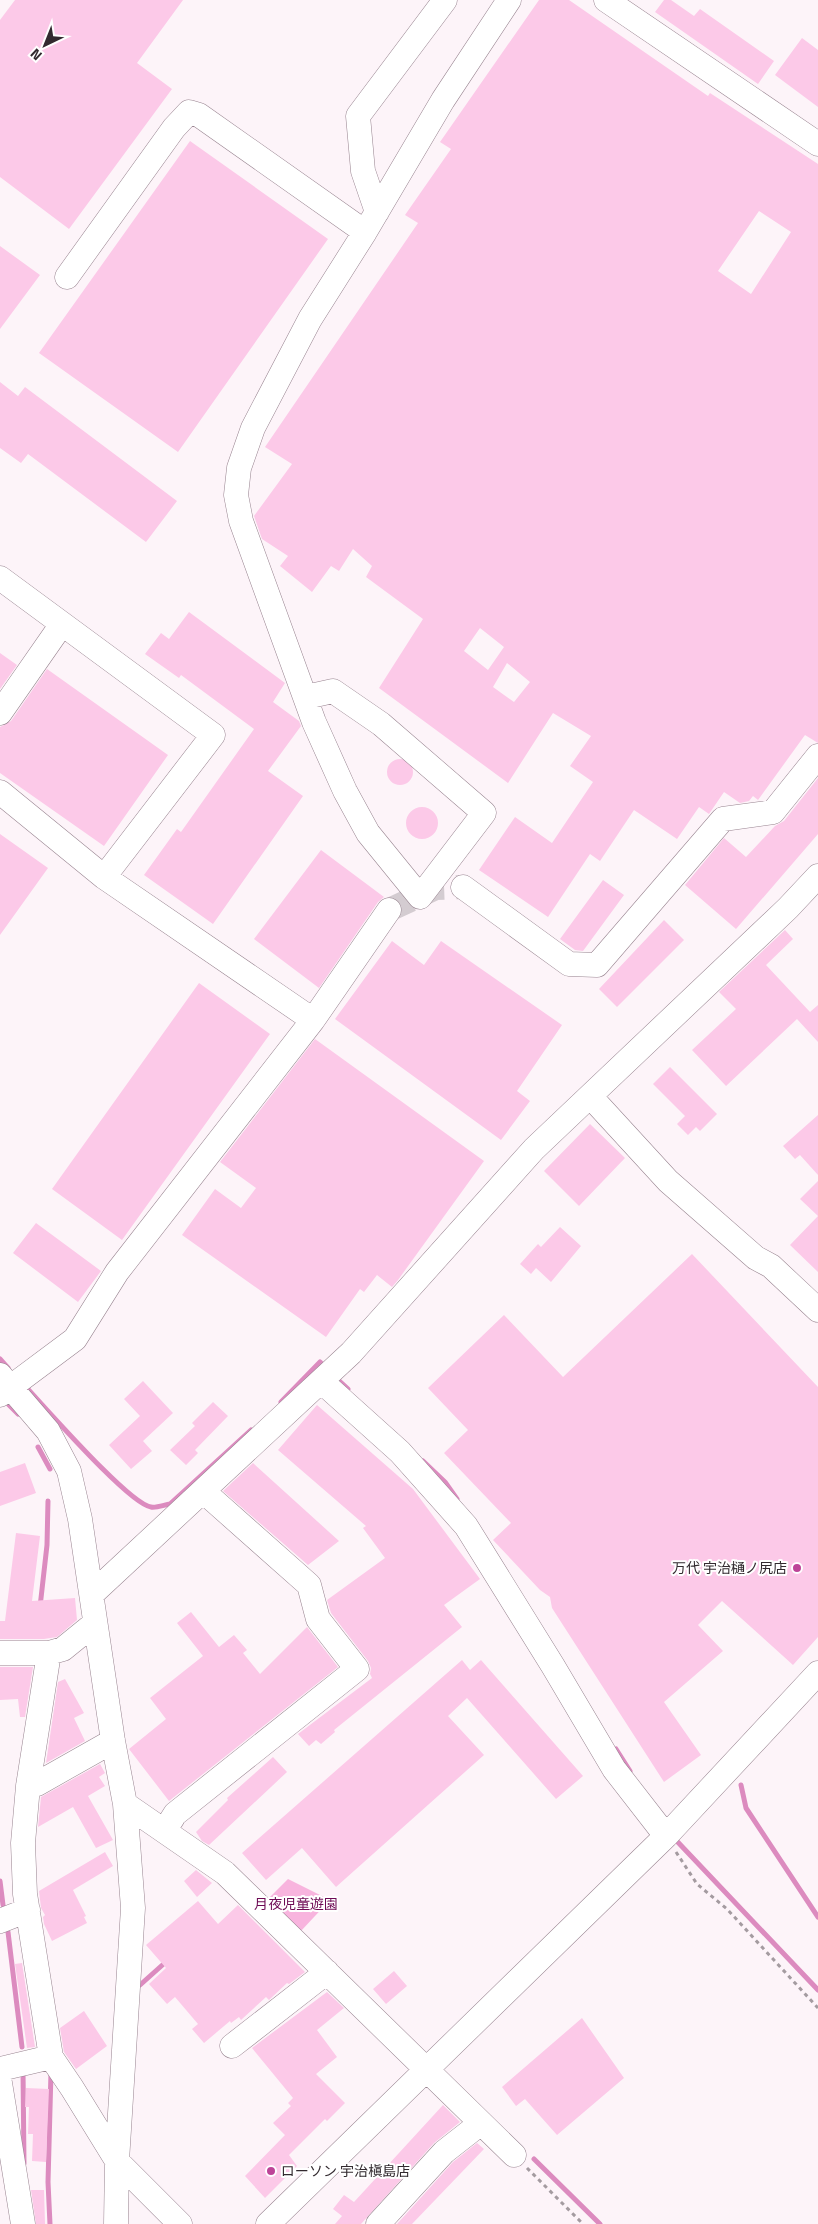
<svg xmlns="http://www.w3.org/2000/svg" width="818" height="2224" viewBox="0 0 818 2224" font-family="'Titillium Web','Noto Sans JP',sans-serif">
<style>
.green{fill:#f8b4de}
.lines{fill:none;stroke-linecap:round;stroke-linejoin:round}
.stream{stroke:#dc8bbf;stroke-width:5}
.building{fill:#fcc9e8;fill-rule:evenodd}
.minor-tunnel{stroke:#d4ccd1;stroke-width:24;stroke-dasharray:24 12;stroke-linecap:butt}
.minor-casing{stroke:#988490;stroke-width:25}
.path{stroke:#a49ba0;stroke-width:3;stroke-dasharray:4 4;stroke-linecap:butt}
.minor{stroke:#fff;stroke-width:24}
.poi-dot{fill:#bd4498;stroke:#fff;stroke-width:2}
.labels{text-anchor:middle;stroke-width:4;stroke-linejoin:round;paint-order:stroke}
.poi-label{font-size:14px;fill:#322a2f;stroke:#fff;text-anchor:end}
.park-label{font-size:14px;fill:#6d0a54;stroke:#fff}
</style>
<rect width="100%" height="100%" fill="#fdf4f9"/>
<path class="green" d="M288,1879l42,21 -30,32 -33,-32z"/>
<g class="lines">
<path class="stream" d="M0,1359l8,9
M334,1376l14,13
M24,1385c21,22 105,119 127,122 5,1 13,-2 19,-3l81,-74
M281,1402l39,-40 6,7
M9,1405l9,9
M38,1447l12,22
M423,1461l22,21 12,17
M40,1607l7,-62 1,-44
M616,1749l14,22
M741,1785l5,23 72,109
M673,1837l145,153
M0,1881l3,24
M8,1932l14,115
M140,1985l28,-25
M23,2070l1,94
M534,2159l66,65
M50,2224l-2,-42 3,-110"/>
</g>
<path class="building" d="M15,0h168l-46,63 35,26 -103,140 -69,-52v-157z
M539,0h30l139,96 2,-3 108,71v579l-13,-8 -47,65 -5,-4 -4,5 -9,2 -16,-11 -15,22 -10,-7 -22,32 -43,-29 -34,51 -10,-7 -42,63 -69,-47 36,-53 37,26 41,-61 -23,-16 21,-30 -38,-23 -45,70 -129,-95 44,-69 -57,-42 6,-11 -19,-17 -14,22 -8,-5 -19,26 -32,-26 8,-10 -26,-17 -8,-23 38,-52 -27,-17 153,-224 -13,-8 46,-66 -11,-7zM759,211l32,21 -40,62 -33,-23zM480,628l24,19 -16,23 -24,-19zM507,663l23,19 -16,20 -21,-15z
M664,0h7l23,16 6,-7 74,52 -16,23 -103,-72z
M802,38l16,12v57l-43,-32z
M190,141l138,98 -150,213 -139,-99z
M0,246l40,29 -40,54z
M0,382l18,14 7,-9 152,114 -31,41 -118,-88 -7,9 -21,-15z
M189,612l96,71 -12,19 26,19 2,5 -33,45 35,25 -90,128 -69,-49 33,-46 4,3 73,-103 -73,-54 -2,3 -34,-24 16,-21 8,6z
M0,653l17,12 -17,24z
M47,669l121,86 -64,91 -104,-73v-46l11,-6z
M387 772a13 13 0 1 1 26 0a13 13 0 1 1-26 0Z
M818,778v56l-82,95 -51,-44 39,-47 22,19 29,-31 9,-5z
M406 823a16 16 0 1 1 32 0a16 16 0 1 1-32 0Z
M0,834l48,34 -48,67z
M321,850l63,47 -6,5 -59,86 -65,-49z
M603,880l21,15 -41,56 -8,-1 -15,-11z
M664,920l20,20 -67,67 -18,-18z
M785,930l8,9 -27,26 44,47 8,-7v37l-21,-23 -71,67 -34,-36 44,-41 -17,-17z
M392,941l32,24 17,-24 121,84 -45,66 13,10 -29,39 -166,-121z
M199,983l71,51 -148,206 -70,-51z
M315,1039l169,122 -86,119 -6,7 -15,-12 -13,17 -4,-3 -34,48 -144,-102 33,-46 26,19 15,-20 -36,-26z
M670,1067l47,47 -17,17 -4,-4 -8,8 -11,-11 8,-8 -32,-32z
M818,1115v60l-18,-20 -5,4 -12,-13z
M590,1124l35,34 -46,48 -35,-35z
M818,1181v91l-28,-27 28,-29 -18,-17z
M36,1223l65,48 -23,31 -65,-49z
M560,1227l21,19 -30,36 -15,-14 -5,6 -11,-10 18,-20 3,3z
M692,1254l126,133v250l-25,28 -71,-64 -24,24 25,26 -59,51 37,53 -37,27 -112,-174 -2,-11 -10,-7 -47,-50 18,-17 -67,-70 24,-23 -40,-42 76,-73 59,62z
M143,1381l30,32 -30,28 9,10 -21,18 -22,-24 31,-29 -16,-17z
M213,1402l15,14 -33,34 3,3 -12,12 -16,-15 25,-24 -3,-3z
M317,1405l96,84 67,90 -36,26 18,22 -128,103 1,2 -14,12 -5,-4 -7,6 -11,-12 74,-56 -2,-4 1,-6 -3,-7 -37,-48 -4,-13 58,-42 -22,-30 3,-2 -88,-76z
M25,1463l11,30 -36,13v-34z
M253,1463l86,78 -31,24 -85,-74z
M16,1533l24,3 -8,65 43,-3 2,22 -20,17 -13,2h-44v-18h5z
M191,1612l28,35 15,-12 13,15 -4,3 17,21 47,-47 31,40 -169,134 -40,-52 37,-30 -16,-21 53,-42 -26,-33z
M462,1660l8,10 11,-10 102,116 -27,23 -89,-101 -19,18 36,39 -148,132 -34,-39 -36,32 -24,-27z
M0,1667h33l-8,50h-5l-2,-18 -18,1z
M65,1679l19,34 -10,5 11,23 -39,22 12,-81z
M273,1757l14,15 -78,73 -7,-4 -6,-9 32,-32 -1,-2z
M100,1764l5,9 -6,4 6,9 -17,10 25,44 -17,8 -23,-41 -35,20 3,-30z
M105,1852l8,14 -40,24 13,26 -2,1 3,6 -35,18 -8,-17 -1,-7 2,-2 -4,-7 -2,-17z
M196,1870l16,13 -15,14 -13,-16z
M198,1901l20,23 20,-19 67,67 -16,12 -2,-1 -18,17 -3,-3 -25,23 -2,-3 -8,6 -1,-2 -26,22 -12,-14 6,-5 -23,-27 -8,7 -18,-20 17,-16 -20,-23z
M22,1963l13,84 -8,1 -12,-84z
M394,1971l13,15 -21,18 -13,-15z
M327,1992l17,16 -27,22 20,27 -21,17 29,29 -18,18 -2,-2 -36,36 8,11 -32,32 -20,-22 40,-41 -12,-12 18,-17 -3,-3 5,-5 -41,-50z
M84,2011l23,35 -31,23 -12,-17 -4,-24z
M582,2018l42,60 -67,57 -32,-36 -9,7 -14,-19z
M26,2088l23,1 -3,73 -14,-1 1,-27h-5l1,-27h-4z
M443,2105l17,17 -26,21 -73,81h-26l7,-8 -9,-7 11,-14 10,7z
M477,2143l7,6 -72,75h-15l56,-62z
M31,2190h13l1,34h-9z"/>
<g class="lines">
<path class="minor-tunnel" d="M389,910l47,-22 27,-1"/>
<g class="minor-casing">
<path id="minor" d="M606,0l212,144
M377,212l-14,-41 -5,-55 87,-116
M67,277l107,-149 15,-16 10,3 166,117
M0,578l213,157 -109,142
M306,697l27,-6 48,33 103,89 -64,84 -52,-64 -23,-42 -31,-69 -73,-201 -5,-26 3,-27 14,-40 57,-109 55,-87 78,-132 66,-100
M0,713l62,-89
M0,792l104,85 209,143
M463,887l106,77 28,1 126,-146 50,-7 45,-56
M590,1096l78,85 88,77 15,8 47,44
M0,1375l48,56 21,40 11,48 33,222 12,63 8,104 -16,253 -1,63
M321,1381l79,71 66,74 87,140 61,103 52,67
M0,1395l75,-56 42,-67 196,-252 76,-110
M92,1594l259,-241 183,-204 254,-241 30,-32
M95,1623l-32,26 -14,4 -21,133 -5,57 2,51 26,163 21,31 45,73 63,63
M0,1653h49
M28,1786l9,-2 76,-43
M125,1804l100,69 289,282
M165,1830l10,-16 182,-145 -39,-50 -9,-34 -106,-94
M0,1921l28,-11
M232,2046l95,-74
M0,2069l51,-12
M0,2083l23,141
M268,2224l398,-388 152,-163
M378,2224l66,-72 37,-29"/>
</g>
<path class="path" d="M676,1852l21,32 30,25 91,99
M527,2168l56,56"/>
<use href="#minor" class="minor"/>
</g>
<g class="poi-dot">
<circle cx="797" cy="1568" r="5"/>
<circle cx="271" cy="2171" r="5"/>
</g>
<g class="labels">
<g class="poi-label">
<text x="787" y="1573">万代 宇治樋ノ尻店</text>
<text x="281" y="2176" text-anchor="start">ローソン 宇治槇島店</text>
</g>
<g class="park-label">
<text x="296" y="1909">月夜児童遊園</text>
</g>
</g>
<g transform="translate(45 45) rotate(223)" stroke="#ffffff" stroke-width="4" paint-order="stroke">
<path d="M0-4L9 19L0 12L-9 19Z" fill="#322a2f"/>
<text y="-8" font-size="14" font-weight="bold" text-anchor="middle" fill="#322a2f">N</text>
</g>
</svg>
